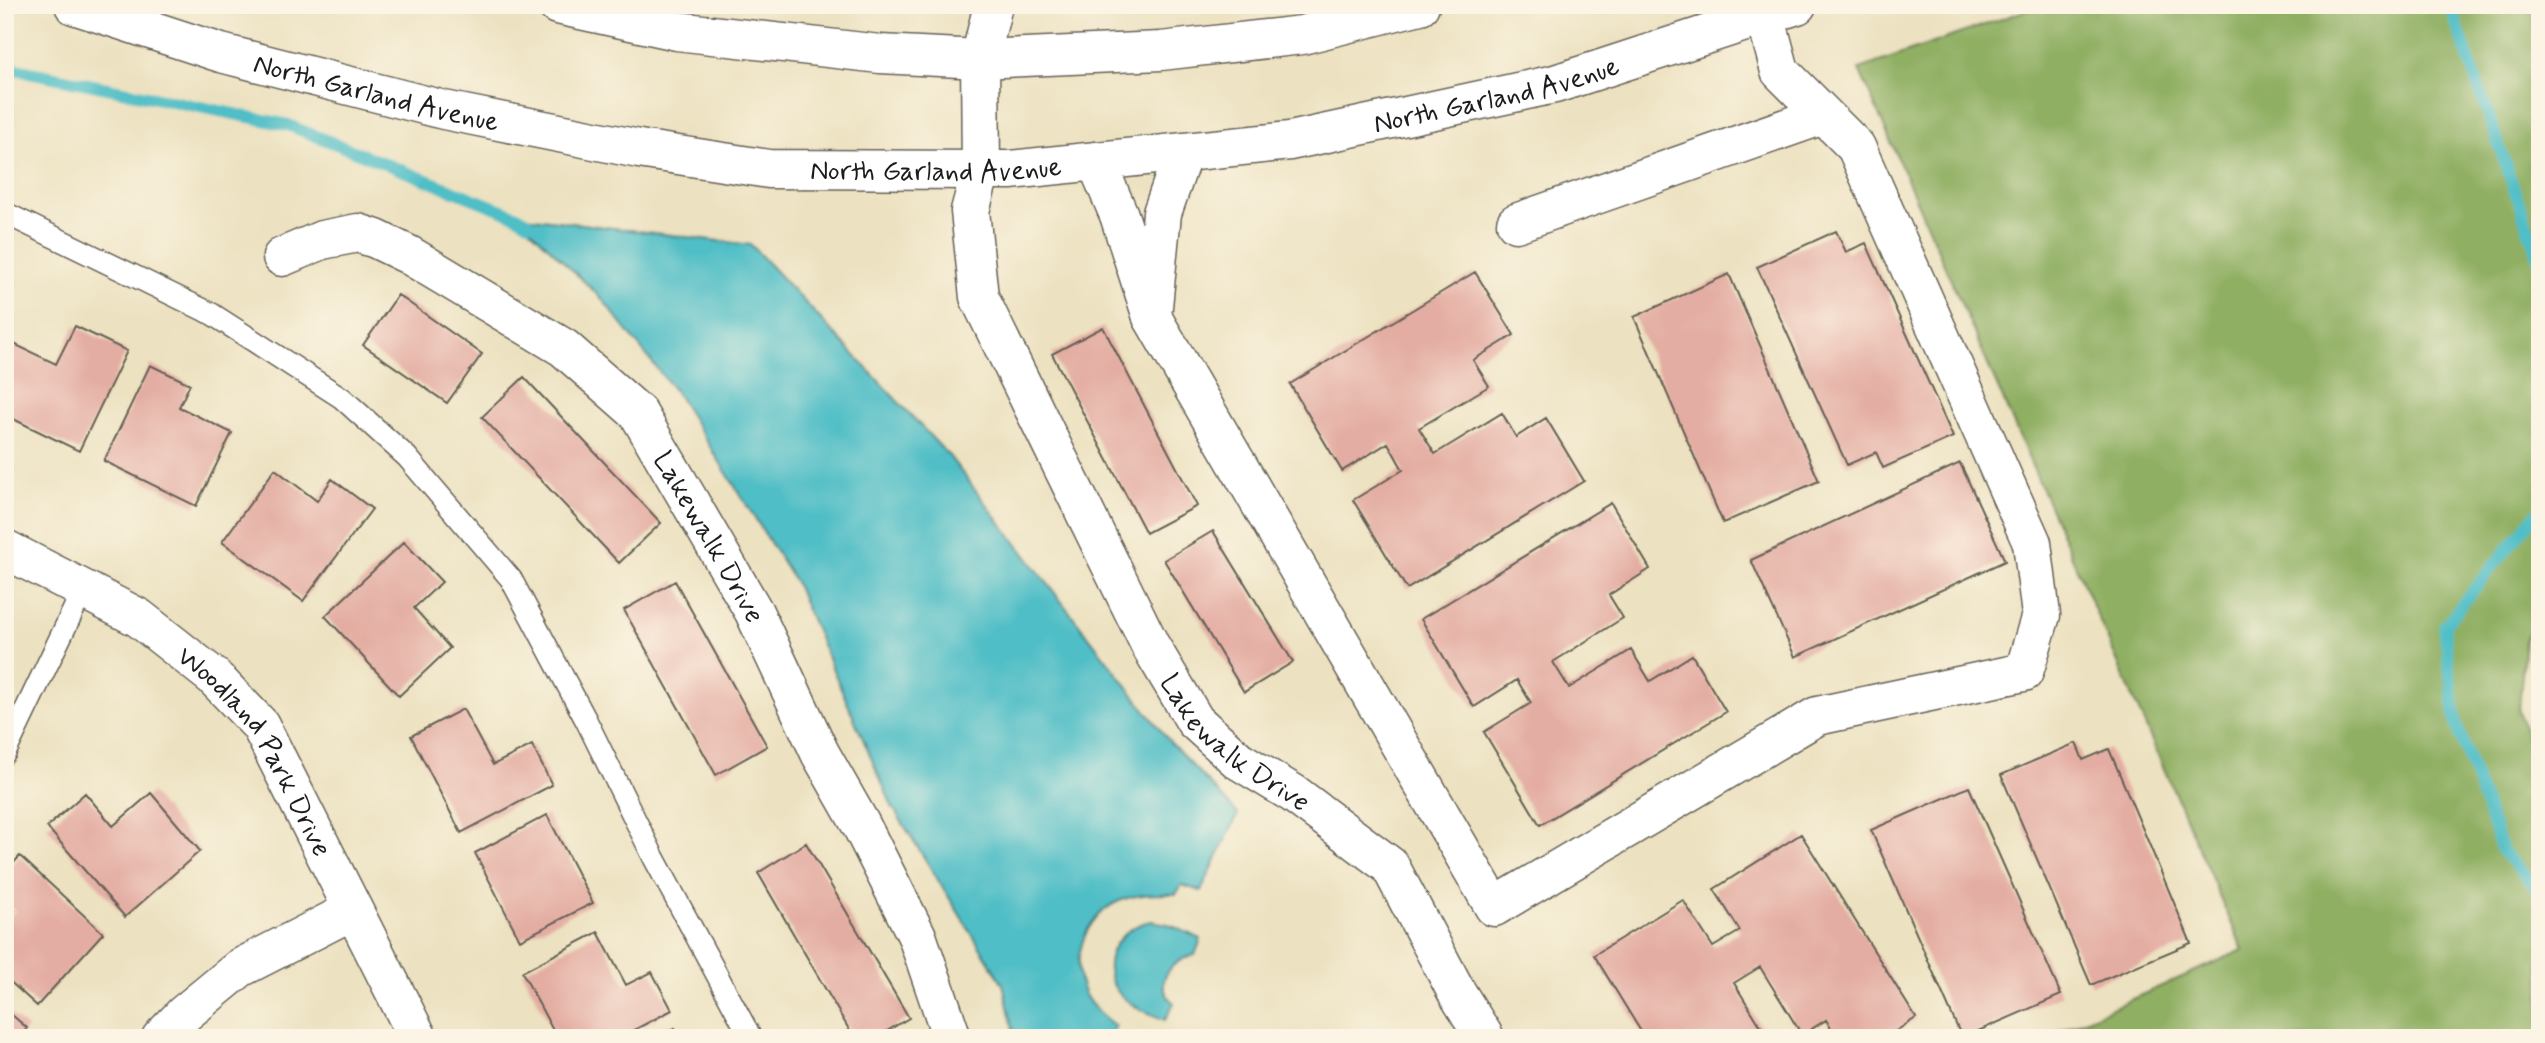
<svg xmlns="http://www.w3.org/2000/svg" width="2545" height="1043" viewBox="0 0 2545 1043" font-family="Mynerve,sans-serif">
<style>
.forest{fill:#8faf62;stroke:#56663f;stroke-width:2}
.water{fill:#50bec6;stroke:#366d71;stroke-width:2}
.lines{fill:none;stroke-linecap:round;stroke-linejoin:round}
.stream{stroke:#50bec6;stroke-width:12}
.building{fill:#e4ada3}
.service-casing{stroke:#656155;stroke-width:24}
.minor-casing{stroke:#656155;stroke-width:41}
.secondary-casing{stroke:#656155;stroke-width:41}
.service{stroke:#fff;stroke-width:21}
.minor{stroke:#fff;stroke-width:38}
.secondary{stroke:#fff;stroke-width:38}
.labels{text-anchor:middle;stroke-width:6;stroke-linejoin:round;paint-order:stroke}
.street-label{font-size:28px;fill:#1c1c1c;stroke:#fcf5e5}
</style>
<rect width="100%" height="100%" fill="#fcf5e5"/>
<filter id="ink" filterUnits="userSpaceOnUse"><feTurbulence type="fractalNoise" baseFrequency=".0143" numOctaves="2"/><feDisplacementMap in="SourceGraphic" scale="14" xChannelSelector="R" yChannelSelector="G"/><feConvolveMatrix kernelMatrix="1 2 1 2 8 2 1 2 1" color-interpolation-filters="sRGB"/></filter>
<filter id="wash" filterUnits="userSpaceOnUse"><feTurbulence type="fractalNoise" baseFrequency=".00686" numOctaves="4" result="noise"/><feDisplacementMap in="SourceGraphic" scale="28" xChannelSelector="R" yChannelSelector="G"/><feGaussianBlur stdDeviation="1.57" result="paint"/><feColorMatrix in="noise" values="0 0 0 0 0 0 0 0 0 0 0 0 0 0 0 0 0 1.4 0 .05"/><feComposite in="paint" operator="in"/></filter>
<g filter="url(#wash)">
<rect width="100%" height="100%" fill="#ece1c0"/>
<path class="forest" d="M2041,5h499v608l-15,27 -6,70 21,75v253h-496l199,-88 -384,-881z"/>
<path class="water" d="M517,216l234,29 198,211 222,287 67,71 -37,77 -19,-6 -6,9c-20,0 -40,-1 -59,8 -33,16 -48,59 -32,93 7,13 19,22 30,31l-5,12h-95l-12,-54 -111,-178 -97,-224 -118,-188 -75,-95z
M1151,921l17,3 33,15 -6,16c-24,5 -44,27 -21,48l-9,17c-16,-7 -36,-14 -47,-28 -23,-30 1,-65 33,-71z"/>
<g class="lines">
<path class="stream" d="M2450,5l90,258
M5,67l283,58 229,91 12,7
M2540,509l-96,117 12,98 46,127 38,41"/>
</g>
<g id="blocks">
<path class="building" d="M1836,231l10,21 20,-9 87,194 -70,31 -7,-16 -29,13 -90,-198z
M1475,272l39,63 -41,25 16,26 -70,42 16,26 67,-41 14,24 30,-19 38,63 -177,108 -54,-89 50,-30 -15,-27 -46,28 -52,-87z
M1729,274l90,207 -96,42 -89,-206z
M398,295l84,59 -35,49 -84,-58z
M75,326l52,25 -48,100 -74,-36v-63l5,-10 46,22z
M1103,327l94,179 -51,27 -94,-179z
M150,365l40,19 -11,23 53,26 -36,73 -92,-45z
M524,377l137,146 -42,40 -137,-146z
M1960,463l45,98 -210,96 -44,-97z
M275,469l42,32 15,-22 40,30 -69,92 -81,-59z
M1611,503l39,66 -41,26 14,23 -70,44 16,26 62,-38 19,31 42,-26 34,57 -186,113 -56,-93 47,-29 -14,-23 -43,27 -53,-88z
M1213,531l80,131 -49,30 -80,-132z
M404,542l38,40 -28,26 36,40 -51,48 -74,-80z
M675,581l92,165 -51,29 -92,-165z
M463,709l30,56 39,-20 20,40 -91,48 -50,-97z
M2076,743l7,17 26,-11 82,194 -100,42 -90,-210z
M1969,787l92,208 -99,43 -91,-208z
M85,793l28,33 38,-33 49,58 -75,66 -78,-90z
M547,815l46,88 -73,37 -45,-87z
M1801,834l115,184 -31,20h-48l-11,-18 -24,15 -42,-68 -26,16 34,55h-123l-51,-83 89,-55 30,47 27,-16 -26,-42z
M806,843l103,175 -34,20h-21l-96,-165z
M20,856l83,77 -66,73 -32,-29v-56l10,-10 -10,-9v-30z
M598,932l28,53 26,-13 20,38 -53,28h-62l-35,-66z
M5,1009l22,19 -8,10h-14z
M675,1028l6,10h-22z"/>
</g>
</g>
<g filter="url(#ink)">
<use href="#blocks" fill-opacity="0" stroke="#656155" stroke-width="2"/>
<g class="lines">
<g class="service-casing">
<path id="service" d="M5,213l207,101 130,84 65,59 104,122 75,141 68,138 97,180
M5,753l78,-163"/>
</g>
<g class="minor-casing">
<g id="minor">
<path d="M980,59l13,-54"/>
<path d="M1096,161l23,54 33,102 10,-104 21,-60"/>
<path id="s1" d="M981,170l-11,41 9,86 171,348 45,76 43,39 56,34 96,72 66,125 29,47"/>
<path d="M1516,223l307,-108"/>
<path id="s2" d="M282,257l40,-17 36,-7 18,6 33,16 155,93 74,65 116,199 66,141 41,72 56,111 35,102"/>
<path d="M1152,317l342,590 323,-191 207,-44 17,-57 -9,-72 -176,-396 -76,-76 -15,-56"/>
<path id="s3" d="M5,549l134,69 75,59 46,48 158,313"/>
<path d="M161,1038l23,-24 56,-46 113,-58"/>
</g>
</g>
<g class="secondary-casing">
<g id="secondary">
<path id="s4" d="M74,5l147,48 223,57 195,39 130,20 212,1h29l280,-29 265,-57 242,-79"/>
<path d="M557,5l120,26 203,23 100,5 181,-8 141,-16 118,-30"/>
<path d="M980,59l1,111"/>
</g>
</g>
<use href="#service" class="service"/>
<use href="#minor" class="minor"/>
<use href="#secondary" class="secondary"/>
</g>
</g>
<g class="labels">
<g class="street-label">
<text dy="10" stroke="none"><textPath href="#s4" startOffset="315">North Garland Avenue</textPath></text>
<text dy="10" stroke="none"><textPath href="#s4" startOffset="1449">North Garland Avenue</textPath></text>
<text dy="10" stroke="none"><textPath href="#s4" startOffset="882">North Garland Avenue</textPath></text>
<text dy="10" stroke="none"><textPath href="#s2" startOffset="558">Lakewalk Drive</textPath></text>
<text dy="10" stroke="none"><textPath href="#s1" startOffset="649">Lakewalk Drive</textPath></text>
<text dy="10" stroke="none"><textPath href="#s3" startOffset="331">Woodland Park Drive</textPath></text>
</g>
</g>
<rect width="2545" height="1043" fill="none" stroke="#fcf5e5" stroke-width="28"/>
</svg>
